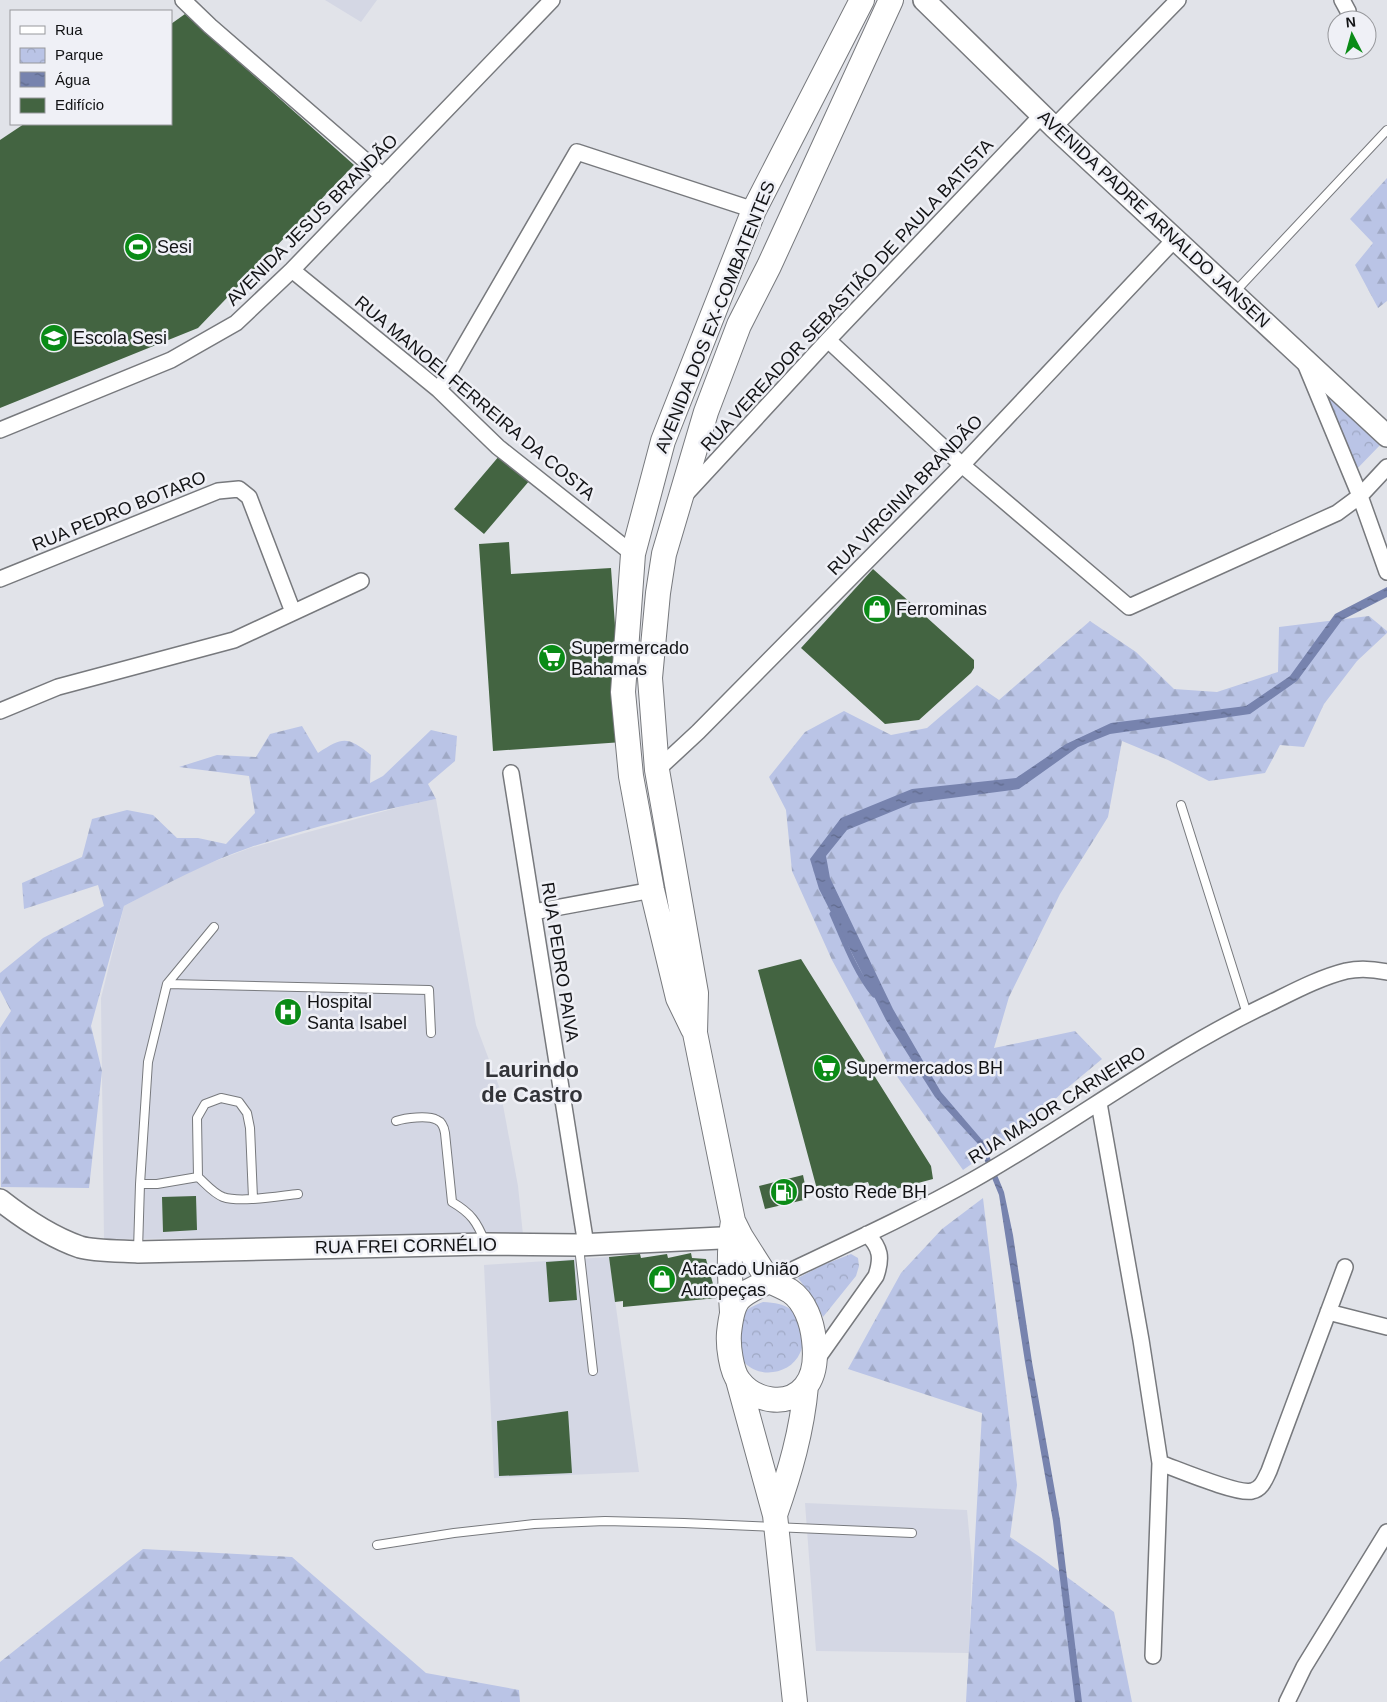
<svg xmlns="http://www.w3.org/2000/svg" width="1387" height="1702" viewBox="0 0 1387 1702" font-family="Helvetica,sans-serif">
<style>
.built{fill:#d4d7e4}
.forest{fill:url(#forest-firs)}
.park{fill:url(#park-crowns)}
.water{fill:url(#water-ripples)}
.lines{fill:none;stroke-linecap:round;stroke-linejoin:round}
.stream{stroke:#7783ae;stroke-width:5}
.building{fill:#436441}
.lane-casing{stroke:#77797d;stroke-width:10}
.street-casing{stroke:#77797d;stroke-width:18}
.secondary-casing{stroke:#77797d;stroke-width:24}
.primary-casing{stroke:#77797d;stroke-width:26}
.lane{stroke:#fff;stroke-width:8}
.street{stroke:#fff;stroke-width:15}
.secondary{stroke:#fff;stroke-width:21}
.primary{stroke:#fff;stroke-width:24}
.labels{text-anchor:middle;stroke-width:5;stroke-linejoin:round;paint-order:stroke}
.street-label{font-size:18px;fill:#121315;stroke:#eff0f6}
.poi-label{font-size:18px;fill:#121315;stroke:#eff0f6;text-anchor:start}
.district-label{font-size:22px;font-weight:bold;fill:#333439;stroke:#eff0f6}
</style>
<defs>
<pattern id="forest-firs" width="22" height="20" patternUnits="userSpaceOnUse" patternTransform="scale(1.25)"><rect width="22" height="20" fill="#bac4e6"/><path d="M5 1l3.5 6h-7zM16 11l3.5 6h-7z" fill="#9fa8c4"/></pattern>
<pattern id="park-crowns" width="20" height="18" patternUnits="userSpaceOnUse" patternTransform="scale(1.25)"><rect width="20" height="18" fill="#bac4e6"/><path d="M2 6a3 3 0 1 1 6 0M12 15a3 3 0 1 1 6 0" fill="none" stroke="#9fa8c4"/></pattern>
<pattern id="water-ripples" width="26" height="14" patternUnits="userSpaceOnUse" patternTransform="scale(1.25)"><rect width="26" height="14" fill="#7783ae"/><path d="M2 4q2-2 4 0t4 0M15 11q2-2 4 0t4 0" fill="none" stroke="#606a8c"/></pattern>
</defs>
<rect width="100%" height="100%" fill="#e1e3e9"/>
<path class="built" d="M325,0h52l-16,22z
M436,799l40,226 24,64 18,97 5,49 -197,3 -222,1 -3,-241 23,-92 70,-37 56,-21 153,-42z
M609,1257l30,215 -145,6 -10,-213z
M805,1503l162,7 5,53 -3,90 -153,-2z"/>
<path class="forest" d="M1387,178v123l-9,7 -23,-43 18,-22 -23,-24z
M1369,616l18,15v2l-30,28 -33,43 -20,43 -24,-2 -15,28 -56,8 -41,-21 -46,-19 -14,76 -48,77 -51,103 -15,51 81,-17 27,28 -36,30 -36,34 -67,47 -74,-105 -57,-105 -40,-89 -6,-61 -17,-33 36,-45 39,-21 47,24 36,-7 50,-43 22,15 91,-79 46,31 38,37 43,3 61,-20 1,-45z
M302,726l16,27c25,-16 29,-17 53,2l-1,28 13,-7 48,-46 26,6 -2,25 -27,23 8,15c-61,12 -127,29 -185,48 -44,15 -86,38 -127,59l-33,120 11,45 -13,117 -88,-1 -1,-159 11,-17 -11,-21v-17l43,-35 61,-32 -6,-21 -74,24 -2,-26 60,-26 10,-38 35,-9 26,5 24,23h21l28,6 29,-31 -6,-37 -70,-9 38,-12 39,2 14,-23z
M983,1198l34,287 -7,52 30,20 74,55 18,90h-166l16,-289 -134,-44 53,-96 41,-44z
M143,1549l149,8 134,116 93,17 1,12h-520v-40z"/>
<path class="park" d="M1329,393l54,49 -30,31 -28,-78z
M851,1254l7,4 1,8 -3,10 -33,41 -9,-18 -16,-21 25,-13z
M763,1302c24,1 37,8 39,33 1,7 1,12 -2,18 -9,21 -40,26 -55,10 -1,-1 -5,-5 -5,-6 -2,-4 -2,-11 -2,-15 0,-6 -3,-14 -1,-19 3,-12 16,-17 26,-21z"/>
<path class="water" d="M1387,587v10l-45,23 -45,61 -47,33 -140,20 -32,13 -59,42 -106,14 -66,27 -21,26 4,22 63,131 48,83 42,49 21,51 9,43 19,127 28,158 22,182h-7l-22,-181 -28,-159 -26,-167 -21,-51 -43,-47 -49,-77 -67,-131 -9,-30 31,-41 71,-29 104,-11 50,-34 45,-21 135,-17 44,-30 45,-62z"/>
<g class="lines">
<path class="stream" d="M832,914c12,27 23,58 42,81"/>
</g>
<path class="building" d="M185,14l169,151 -156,163 -198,80v-268l24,-16h147v-100z
M500,455l30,25 -46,54 -30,-25z
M509,542l2,32 100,-6 12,174 -130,9 -14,-207z
M873,569l101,91v8l-3,5 -52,47 -34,4 -84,-76z
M801,959l130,207 2,13 -60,16 -5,-13 -50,11 -60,-223z
M803,1175l5,24 -43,10 -6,-23z
M196,1196l1,34 -34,2 -1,-35z
M691,1253l1,5 14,1 11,39 -94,9v-6l-8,1 -6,-45 31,-3 1,4 26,-4 1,4z
M574,1260l3,40 -28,2 -3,-40z
M568,1411l4,62 -73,3 -2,-55z"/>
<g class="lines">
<g class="lane-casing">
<path id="lane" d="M1234,293l153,-163
M1181,805l66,209
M167,984l262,6 2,43
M396,1121c9,-3 32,-6 41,-1 5,2 7,7 8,13l7,69c19,11 25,20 33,40
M198,1177l-1,-59 8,-14 16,-6 18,4 8,11 3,15 3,70
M140,1184h17l41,-7c8,7 15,16 25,20 17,6 56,-1 75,-3
M579,1247l14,124
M138,1250l2,-66 8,-122 19,-78 47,-57
M377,1545l77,-12 80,-9 71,-3 79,2 228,10"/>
</g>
<g class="street-casing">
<path id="street" d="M183,0l27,26 173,150
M1342,0l6,11 1,9
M1054,127l124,-127
M292,270l147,120 59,57 135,107
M828,340l134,125 167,142 208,-94 23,-17 27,-29
M1304,361l56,135 27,76
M439,390l138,-238 177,58
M0,430l171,-70 65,-37 56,-53 260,-270
M685,495l143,-155 214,-225
M0,579l218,-88 21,-2 10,8 44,115
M0,711l58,-24 176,-47 127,-59
M657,770l41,-38 264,-267 213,-226
M511,773l75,472
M533,912l119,-22
M1099,1103l42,237 19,123 -7,193
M769,1281c69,-33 138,-64 204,-101 99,-56 190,-126 293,-175 25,-12 52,-27 80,-34 14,-3 27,-2 41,1
M1328,1312l59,15
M815,1362l61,-86c6,-18 5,-28 -9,-42
M1160,1463c17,6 78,32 92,28 10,-2 13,-12 17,-20l76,-204
M1287,1702l17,-35 83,-135"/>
</g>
<g class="secondary-casing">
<path id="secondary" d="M924,0l130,127 333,309
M0,1200c23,18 51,37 80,47 13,4 43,4 58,5l348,-8 93,1 162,-8"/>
</g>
<g class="primary-casing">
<path id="primary" d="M693,1029l-15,-31 -26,-108 -21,-114 -8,-84 10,-138 30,-113 91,-231 108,-210
M769,1281l-28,-44 -8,-16 -38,-188 1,-40 -39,-223 -7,-92 8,-85 6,-39 42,-142 33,-87 30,-59 122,-266
M769,1281c7,3 14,6 21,10 15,10 22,31 24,49 2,16 2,34 -9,47 -17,21 -51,14 -66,-6 -8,-10 -11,-36 -10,-48 4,-36 9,-37 40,-52z
M732,1312c-2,-31 -4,-60 1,-91
M738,1380l37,135 20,187
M775,1515c15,-43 27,-84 31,-129"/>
</g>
<use href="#lane" class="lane"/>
<use href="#street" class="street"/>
<use href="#secondary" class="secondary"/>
<use href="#primary" class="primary"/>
</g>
<defs>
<g id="stadium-disc" transform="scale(1.4375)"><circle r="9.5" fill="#0a8b16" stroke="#eff0f6"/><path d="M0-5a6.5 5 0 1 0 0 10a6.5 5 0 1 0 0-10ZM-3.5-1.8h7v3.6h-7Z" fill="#fff"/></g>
<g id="school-disc" transform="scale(1.4375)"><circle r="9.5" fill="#0a8b16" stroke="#eff0f6"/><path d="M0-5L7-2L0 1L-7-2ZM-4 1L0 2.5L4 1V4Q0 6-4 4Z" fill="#fff"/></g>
<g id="shop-disc" transform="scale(1.4375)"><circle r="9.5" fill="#0a8b16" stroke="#eff0f6"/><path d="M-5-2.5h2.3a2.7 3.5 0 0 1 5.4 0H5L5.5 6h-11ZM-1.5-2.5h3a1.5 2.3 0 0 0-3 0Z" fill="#fff"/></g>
<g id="supermarket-disc" transform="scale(1.4375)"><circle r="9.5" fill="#0a8b16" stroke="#eff0f6"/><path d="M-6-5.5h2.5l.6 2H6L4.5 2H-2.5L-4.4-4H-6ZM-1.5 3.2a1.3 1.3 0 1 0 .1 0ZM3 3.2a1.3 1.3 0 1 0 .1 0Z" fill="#fff"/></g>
<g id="hospital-disc" transform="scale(1.4375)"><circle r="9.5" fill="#0a8b16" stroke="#eff0f6"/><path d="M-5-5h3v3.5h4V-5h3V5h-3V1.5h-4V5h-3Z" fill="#fff"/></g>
<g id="fuel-disc" transform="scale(1.4375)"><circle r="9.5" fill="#0a8b16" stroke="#eff0f6"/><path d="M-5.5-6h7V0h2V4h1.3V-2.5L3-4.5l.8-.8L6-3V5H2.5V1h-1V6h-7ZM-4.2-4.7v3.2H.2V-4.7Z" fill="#fff"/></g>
</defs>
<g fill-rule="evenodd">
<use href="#stadium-disc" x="138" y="247"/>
<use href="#school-disc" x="54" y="338"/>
<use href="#shop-disc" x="877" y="609"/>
<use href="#supermarket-disc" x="552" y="658"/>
<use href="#hospital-disc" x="288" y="1012"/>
<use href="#supermarket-disc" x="827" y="1068"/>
<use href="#fuel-disc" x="784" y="1192"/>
<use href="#shop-disc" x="662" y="1279"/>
</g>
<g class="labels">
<g class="street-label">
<text transform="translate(1154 219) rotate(43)" y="6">AVENIDA PADRE ARNALDO JANSEN</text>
<text transform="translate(312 220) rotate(-45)" y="6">AVENIDA JESUS BRANDÃO</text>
<text transform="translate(847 295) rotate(-47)" y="6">RUA VEREADOR SEBASTIÃO DE PAULA BATISTA</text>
<text transform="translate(715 317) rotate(-68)" y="6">AVENIDA DOS EX-COMBATENTES</text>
<text transform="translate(475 398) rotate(40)" y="6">RUA MANOEL FERREIRA DA COSTA</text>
<text transform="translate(905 495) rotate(-46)" y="6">RUA VIRGINIA BRANDÃO</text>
<text transform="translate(119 511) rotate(-22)" y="6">RUA PEDRO BOTARO</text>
<text transform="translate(560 962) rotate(81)" y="6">RUA PEDRO PAIVA</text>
<text transform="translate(1057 1105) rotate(-32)" y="6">RUA MAJOR CARNEIRO</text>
<text transform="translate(406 1246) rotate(-1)" y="6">RUA FREI CORNÉLIO</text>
</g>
<g class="poi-label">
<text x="157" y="253">Sesi</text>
<text x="73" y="344">Escola Sesi</text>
<text x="896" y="615">Ferrominas</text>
<text x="571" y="654">Supermercado<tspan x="571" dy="21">Bahamas</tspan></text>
<text x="307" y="1008">Hospital<tspan x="307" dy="21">Santa Isabel</tspan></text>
<text x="846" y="1074">Supermercados BH</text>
<text x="803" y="1198">Posto Rede BH</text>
<text x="681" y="1275">Atacado União<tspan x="681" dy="21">Autopeças</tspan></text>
</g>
<g class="district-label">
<text x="532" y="1077">Laurindo<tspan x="532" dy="25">de Castro</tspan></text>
</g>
</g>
<rect x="10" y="10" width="162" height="115" fill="#eff0f6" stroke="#97989c"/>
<rect x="20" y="26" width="25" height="8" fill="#ffffff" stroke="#97989c"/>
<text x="55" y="35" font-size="15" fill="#121315">Rua</text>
<rect x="20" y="48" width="25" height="15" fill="url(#park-crowns)" stroke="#97989c"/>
<text x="55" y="60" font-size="15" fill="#121315">Parque</text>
<rect x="20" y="72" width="25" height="15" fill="url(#water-ripples)" stroke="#97989c"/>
<text x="55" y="85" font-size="15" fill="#121315">Água</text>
<rect x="20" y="98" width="25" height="15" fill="#436441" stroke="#97989c"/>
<text x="55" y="110" font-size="15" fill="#121315">Edifício</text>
<g transform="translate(1352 35) rotate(354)"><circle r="24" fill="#eff0f6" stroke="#97989c"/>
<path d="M0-4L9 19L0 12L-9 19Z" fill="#0a8b16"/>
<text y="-8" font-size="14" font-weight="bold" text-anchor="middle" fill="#121315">N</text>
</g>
</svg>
